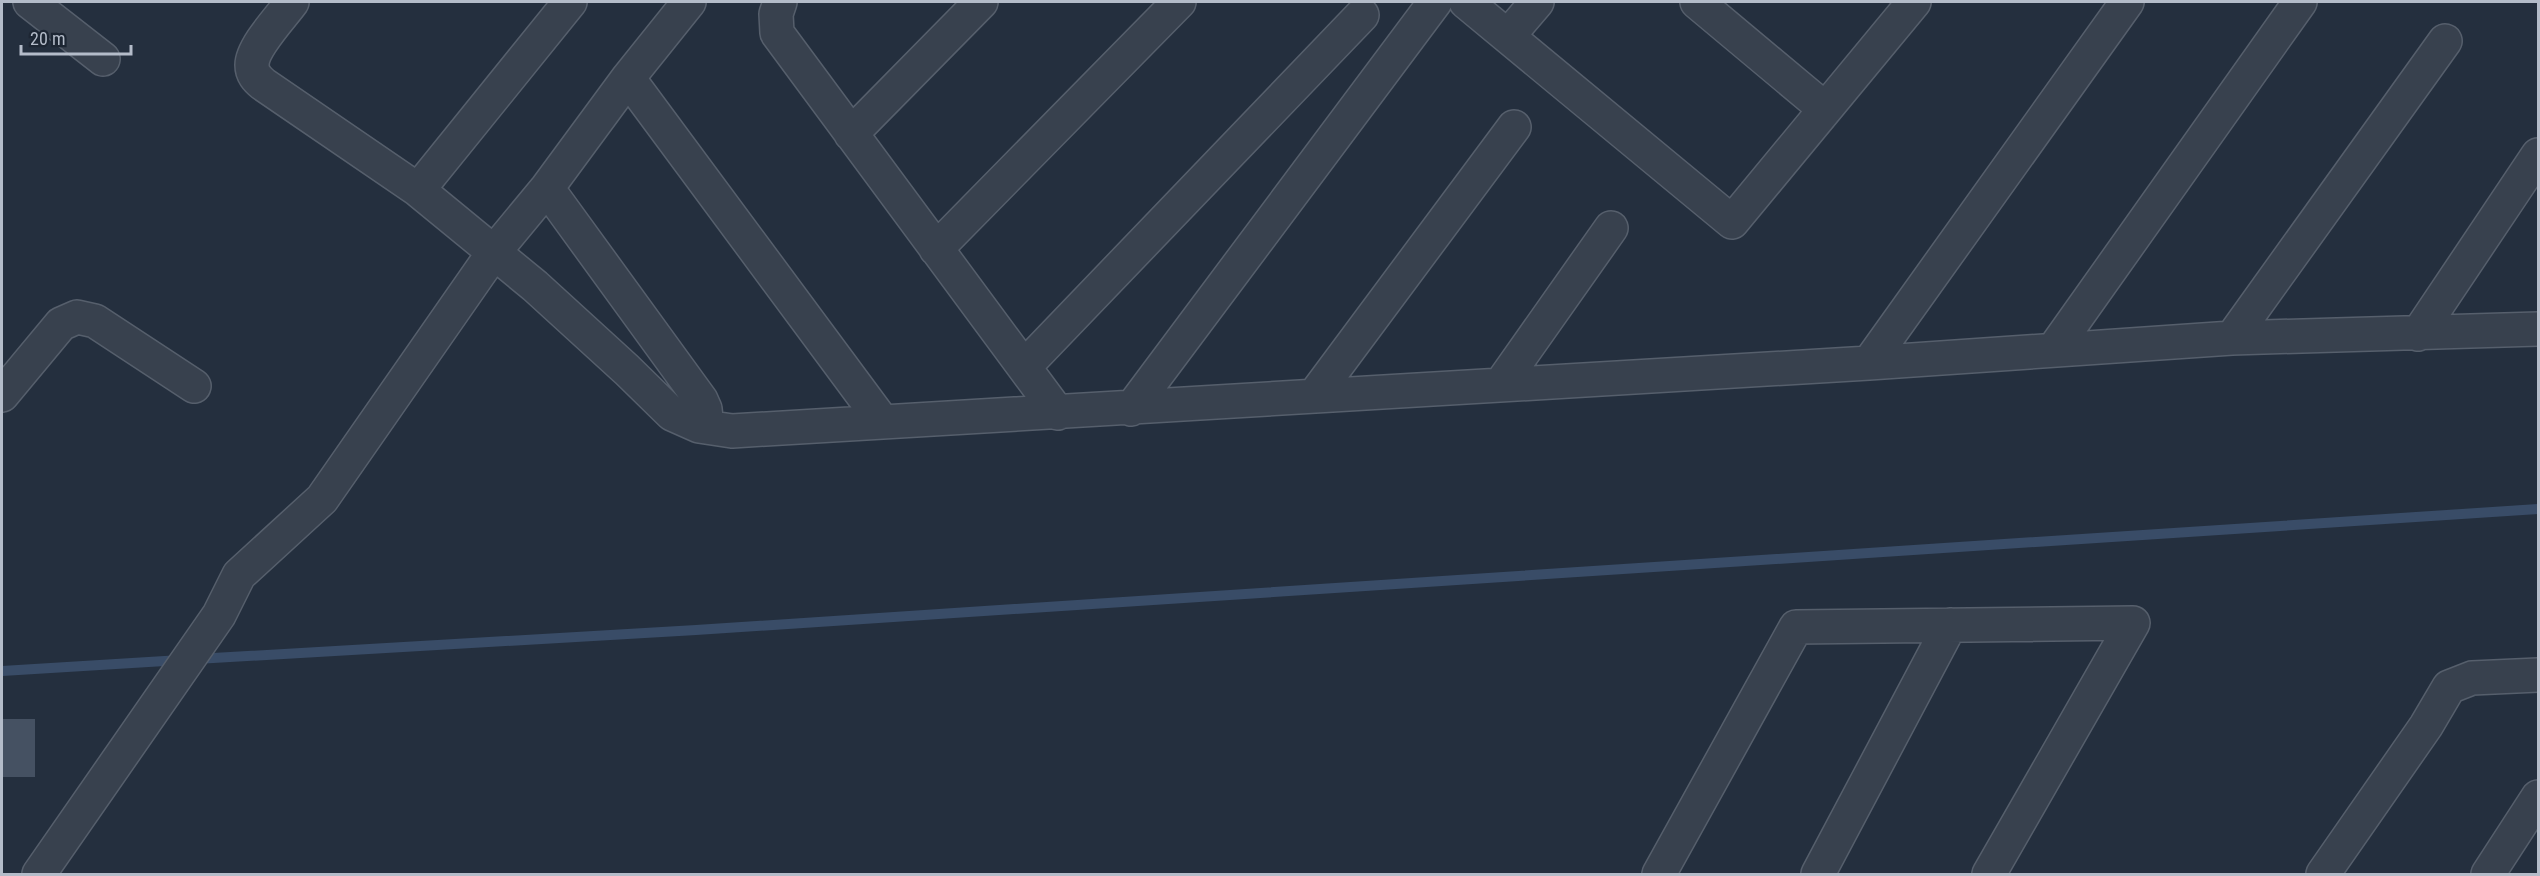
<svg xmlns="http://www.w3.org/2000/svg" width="2540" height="876" viewBox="0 0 2540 876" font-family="'Roboto Condensed',sans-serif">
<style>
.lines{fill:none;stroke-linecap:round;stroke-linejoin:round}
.stream{stroke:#394c67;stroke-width:10}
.building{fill:#455162}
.minor-casing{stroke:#565f6c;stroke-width:36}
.minor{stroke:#38414e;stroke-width:33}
</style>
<rect width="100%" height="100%" fill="#242f3e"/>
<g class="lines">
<path class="stream" d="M196,659l500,-29 1842,-121
M2,671l179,-11"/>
</g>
<path class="building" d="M2,719h33v58h-33z"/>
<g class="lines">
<g class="minor-casing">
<path id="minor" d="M30,2l73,57
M292,2c-10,14 -40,45 -40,63 0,9 5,14 11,19l155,106 117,96 92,84 45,44 27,12 33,5 1137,-68 363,-25 306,-9
M780,2l-4,12 1,19 281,380
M1466,2l266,220 182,-220
M1697,2l128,107
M1508,36l29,-34
M628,78l254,343
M851,134l130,-132
M547,188l154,212 4,9 2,18
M418,190l152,-188
M936,249l243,-247
M2418,334l120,-179
M2232,338l213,-297
M2054,349l246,-347
M1869,363l258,-361
M1024,367l338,-352
M1501,384l110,-156
M2,395l59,-71 16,-7 18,4 99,65
M1314,396l200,-269
M1131,409l304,-407
M39,874l180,-259 20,-40 83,-76 172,-247 53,-64 81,-110 61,-76
M1659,874l137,-247 337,-4 -144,251
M1818,874l132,-249
M2323,874l103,-148 23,-39 23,-9 66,-3
M2488,874l50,-77"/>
</g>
<use href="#minor" class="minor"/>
</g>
<rect width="2540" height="876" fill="none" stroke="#b4bcc9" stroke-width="6"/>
<path d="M21 45v9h110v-9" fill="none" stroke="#b4bcc9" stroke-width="3"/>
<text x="30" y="45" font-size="18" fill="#b4bcc9" stroke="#1d2633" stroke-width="4.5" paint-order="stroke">20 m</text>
</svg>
